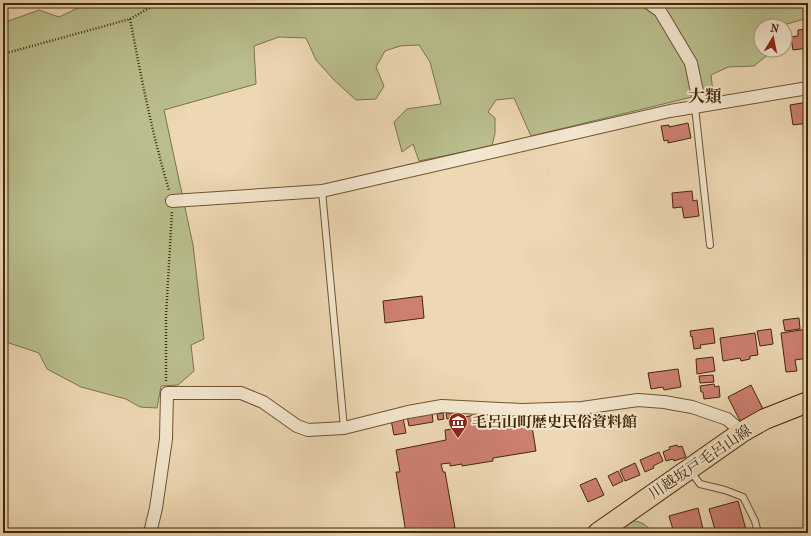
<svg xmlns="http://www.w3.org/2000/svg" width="811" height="536" viewBox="0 0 811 536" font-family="'IM FELL French Canon','Noto Serif JP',serif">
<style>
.green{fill:#b9be8c;stroke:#7e724b}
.building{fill:#cd7f70;stroke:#43270a}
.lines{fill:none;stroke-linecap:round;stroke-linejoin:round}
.lane-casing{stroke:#6e5334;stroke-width:8}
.street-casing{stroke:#6e5334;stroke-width:14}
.primary-casing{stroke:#43270a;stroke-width:22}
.path{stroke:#43270a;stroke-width:2.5;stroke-dasharray:1 2;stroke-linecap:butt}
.lane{stroke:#f3e6ce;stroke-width:6}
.street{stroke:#f3e6ce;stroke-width:12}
.primary{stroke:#edd8b3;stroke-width:20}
.labels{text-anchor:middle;stroke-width:4;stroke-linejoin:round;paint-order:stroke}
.poi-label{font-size:15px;font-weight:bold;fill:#43270a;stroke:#f3e6ce;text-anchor:start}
.street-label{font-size:15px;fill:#43270a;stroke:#f3e6ce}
.quarter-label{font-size:17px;font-weight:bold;fill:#43270a;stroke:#f3e6ce}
</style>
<rect width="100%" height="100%" fill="#edd8b3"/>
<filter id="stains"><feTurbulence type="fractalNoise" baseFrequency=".005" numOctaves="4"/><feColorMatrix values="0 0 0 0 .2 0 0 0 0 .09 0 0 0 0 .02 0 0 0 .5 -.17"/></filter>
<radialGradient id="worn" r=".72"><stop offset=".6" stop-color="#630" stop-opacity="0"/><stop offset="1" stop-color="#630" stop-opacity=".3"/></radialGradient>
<path class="green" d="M104,3h704v15l-28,8h-19v24h10l-1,3 -16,13 -26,1 -17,8 2,17 -182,44 -17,-38 -18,2 -8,12 7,6v15l-3,13 -73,15 -6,-17 -11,8 -8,-30 13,-13 34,-5 -11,-42 -11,-17 -19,1 -15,5 -9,16 8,19 -8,13 -20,1 -22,-20 -18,-20 -10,-22 -27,-1 -25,9 2,38 -92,26 29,135 11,94 -13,6 3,26 -16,14 -17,1 -4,22 -17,-1 -14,-8 -45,-12 -34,-18 -8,-16 -36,-12v-281l1,-1 3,-20 -4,-6v-10l36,-13 20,7 21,-10z
M630,520c11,2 17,4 22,13h-45z"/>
<path class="building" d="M808,29v19l-15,2 -2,-13 7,-1v-6z
M808,102v21l-15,2 -3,-20z
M688,123l3,15 -23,5v-3l-4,1 -3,-15 8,-1v2z
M692,191l1,10 4,-1 2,16 -15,2 -2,-11 -9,1 -1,-15z
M422,296l2,22 -39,5 -2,-22z
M799,318l1,11 -15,2 -2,-11z
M713,328l2,15 -15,2 1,3 -7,1 -2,-13 -1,1 -1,-6z
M771,329l2,15 -13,2 -3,-15z
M808,329v29l-13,2 2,11 -11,1 -5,-39z
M755,333l3,22 -8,1v3l-9,2 -1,-3 -17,3 -3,-23z
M713,357l2,14 -18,3 -1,-15z
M678,369l3,18 -17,3 -1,-3 -12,2 -3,-16z
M713,375l1,7 -14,1 -1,-7z
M714,384l1,3 4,-1 1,11 -16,2 -1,-7h-2l-1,-6z
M751,385l12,24 -23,12 -12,-24z
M432,412l1,10 -24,4 -2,-10z
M456,412v6l-9,1 -1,-5z
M443,413l1,6 -6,1 -1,-6z
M530,414l6,37 -43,7v3l-31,5v-2l-12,2v-3l-9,1 2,8h2l10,56 -32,5h-17l-10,-61h4l-4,-22 50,-10 -1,-10 21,-3 -2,-10 11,-2 2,10 6,-1v-3z
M403,418l3,15 -12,2 -3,-15z
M677,445l1,2 4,-1 4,11 -12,4 -1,-2 -7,2 -3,-9 7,-3 -1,-2z
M659,452l4,9 -10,5 1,2 -9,4 -5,-12z
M635,463l5,12 -15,6 -5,-11z
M618,471l5,10 -10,5 -5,-10z
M596,478l8,17 -16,7 -8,-17z
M738,501l9,32h-31l-7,-24z
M698,508l6,25h-30l-5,-17z"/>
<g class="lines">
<g class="lane-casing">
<path id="lane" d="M695,107l15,138
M322,191l22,237
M691,472l9,12 25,6 18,7 12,24 3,12"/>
</g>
<g class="street-casing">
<path id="street" d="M649,3l11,8 31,52 9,43
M172,201l150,-10 348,-80 138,-23
M150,533l6,-25 10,-69 1,-46h74l22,9 34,24 11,4 36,-2 64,-16 34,-6 80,4 60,-2 56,-8 26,2 28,5 35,12 15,13"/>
</g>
<g class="primary-casing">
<path id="primary" d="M598,533l144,-101 23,-13 43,-17"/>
</g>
<path class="path" d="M130,19c11,57 22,115 39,171
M3,54l127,-35 28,-16
M166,381v-65l6,-104"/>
<use href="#lane" class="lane"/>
<use href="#street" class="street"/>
<use href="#primary" class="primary"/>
</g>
<defs>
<g id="museum-pin" transform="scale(1)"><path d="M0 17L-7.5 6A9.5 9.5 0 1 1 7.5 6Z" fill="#8f2418" stroke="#f3e6ce"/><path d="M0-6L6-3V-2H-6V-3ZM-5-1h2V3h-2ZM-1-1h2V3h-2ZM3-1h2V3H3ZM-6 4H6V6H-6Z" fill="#fff"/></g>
</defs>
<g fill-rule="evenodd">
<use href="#museum-pin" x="458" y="422"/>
</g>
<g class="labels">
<g class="poi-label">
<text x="472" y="427">毛呂山町歴史民俗資料館</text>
</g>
<g class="street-label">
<text transform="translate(700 462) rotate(-34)" y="5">川越坂戸毛呂山線</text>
</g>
<g class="quarter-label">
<text x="705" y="102">大類</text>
</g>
</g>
<rect width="811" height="536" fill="none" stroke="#edd8b3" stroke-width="16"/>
<rect x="4" y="4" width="803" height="528" fill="none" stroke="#43270a" stroke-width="2"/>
<rect x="8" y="8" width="795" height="520" fill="none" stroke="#43270a"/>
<g transform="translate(773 38) rotate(10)"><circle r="19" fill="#f3e6ce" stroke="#ad9a80"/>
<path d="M0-3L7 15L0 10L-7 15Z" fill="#8f2418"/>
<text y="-6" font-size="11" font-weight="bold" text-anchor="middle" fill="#43270a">N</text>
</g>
<rect width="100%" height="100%" filter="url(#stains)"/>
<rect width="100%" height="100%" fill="url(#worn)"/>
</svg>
